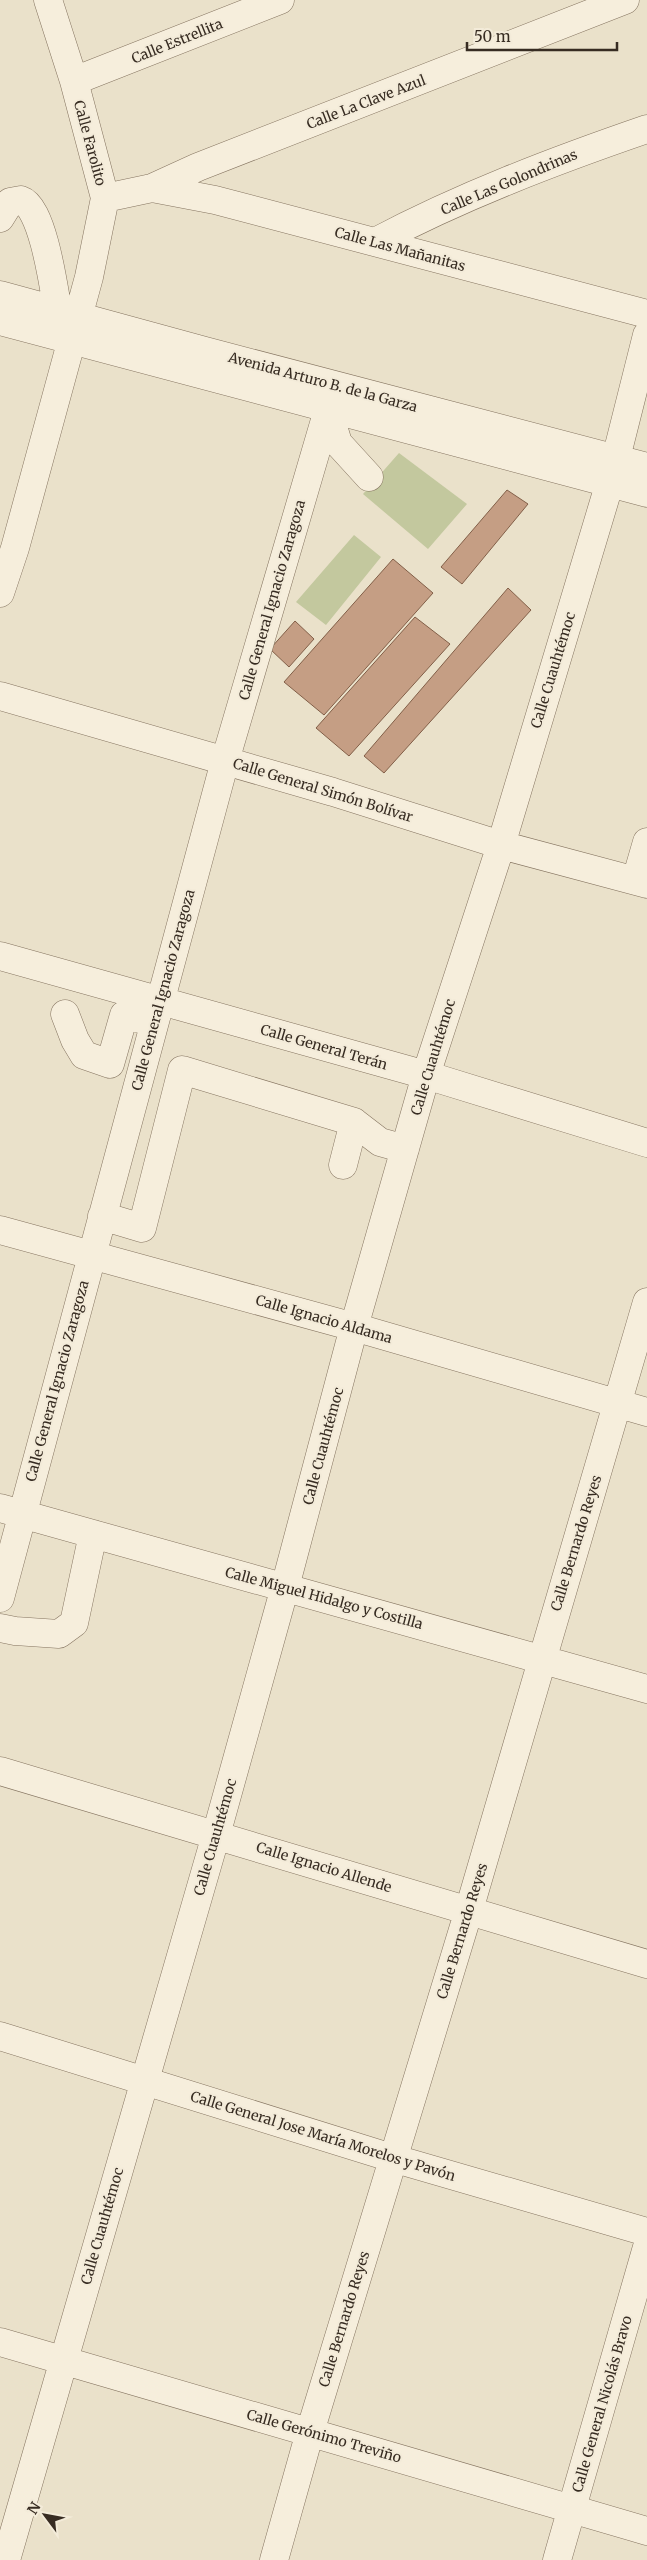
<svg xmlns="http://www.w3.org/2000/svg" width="647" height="2560" viewBox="0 0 647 2560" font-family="Merriweather,serif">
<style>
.green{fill:#c3c89e}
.building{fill:#c59e84;stroke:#825f48}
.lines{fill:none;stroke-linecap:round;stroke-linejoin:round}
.minor-casing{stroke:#857460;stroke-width:29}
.minor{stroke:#f6eedc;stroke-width:28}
.labels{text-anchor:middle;stroke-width:4;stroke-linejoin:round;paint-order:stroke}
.street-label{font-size:14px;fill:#372c22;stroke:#f3ebd9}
</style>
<rect width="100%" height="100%" fill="#eae1ca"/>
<path class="green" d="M399,453l68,51 -39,45 -65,-55z
M354,535l27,22 -55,68 -30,-23z"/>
<path class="building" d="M507,490l21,14 -66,80 -21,-17z
M393,559l40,34 -109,122 -40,-33z
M508,588l23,22 -147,163 -20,-17z
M415,617l35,27 -101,112 -33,-28z
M295,621l19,18 -25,28 -19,-18z"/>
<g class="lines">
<g class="minor-casing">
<path id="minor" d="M74,81l206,-81
M152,188l63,12 432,114
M105,198l47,-10 46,-21 427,-167
M0,218l10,-16 11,-2c22,7 33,89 37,112
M375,242c87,-46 179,-81 272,-113
M0,295l205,56 442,116
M0,321l647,172
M328,410l10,33 31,34
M0,593l15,-45 74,-271 16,-79 -31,-117 -26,-81
M0,696l333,96 168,53 146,39
M636,880l11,-38
M0,956l426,119 221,68
M65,1014l10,26 9,15 26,9 14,-49 30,7
M354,1122l26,20 25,7
M102,1216l40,12 40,-158 172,52 -11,43
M0,1230l354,97 293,85
M0,1508l647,181
M0,1598l225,-837 110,-375
M0,1628l15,3 44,3 15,-11 19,-89
M0,1771l647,193
M0,2036l392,122 255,74
M0,2342l647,189
M6,2560l210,-725 69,-248 69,-260 72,-252 75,-230 109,-363 37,-147
M274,2560l36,-128 159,-522 178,-608
M557,2560l90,-313"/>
</g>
<use href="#minor" class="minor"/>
</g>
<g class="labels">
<g class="street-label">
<text transform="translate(177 41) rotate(-22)" y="5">Calle Estrellita</text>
<text transform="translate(366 102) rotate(-21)" y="5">Calle La Clave Azul</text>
<text transform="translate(90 143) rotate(75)" y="5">Calle Farolito</text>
<text transform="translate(509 182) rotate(-23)" y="5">Calle Las Golondrinas</text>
<text transform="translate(400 249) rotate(15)" y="5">Calle Las Mañanitas</text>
<text transform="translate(323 382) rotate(15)" y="5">Avenida Arturo B. de la Garza</text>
<text transform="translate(272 600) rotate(-74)" y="5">Calle General Ignacio Zaragoza</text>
<text transform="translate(553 670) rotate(-73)" y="5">Calle Cuauhtémoc</text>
<text transform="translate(323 790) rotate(17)" y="5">Calle General Simón Bolívar</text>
<text transform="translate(163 990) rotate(-75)" y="5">Calle General Ignacio Zaragoza</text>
<text transform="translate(324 1047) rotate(16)" y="5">Calle General Terán</text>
<text transform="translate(433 1057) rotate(-73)" y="5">Calle Cuauhtémoc</text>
<text transform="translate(324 1319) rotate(16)" y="5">Calle Ignacio Aldama</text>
<text transform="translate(57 1381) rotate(-75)" y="5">Calle General Ignacio Zaragoza</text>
<text transform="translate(323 1446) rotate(-75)" y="5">Calle Cuauhtémoc</text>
<text transform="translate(576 1543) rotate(-73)" y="5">Calle Bernardo Reyes</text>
<text transform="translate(324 1598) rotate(15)" y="5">Calle Miguel Hidalgo y Costilla</text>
<text transform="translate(215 1837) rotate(-74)" y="5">Calle Cuauhtémoc</text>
<text transform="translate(324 1867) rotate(17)" y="5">Calle Ignacio Allende</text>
<text transform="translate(462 1931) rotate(-73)" y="5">Calle Bernardo Reyes</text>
<text transform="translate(323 2136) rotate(17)" y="5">Calle General Jose María Morelos y Pavón</text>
<text transform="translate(102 2226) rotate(-74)" y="5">Calle Cuauhtémoc</text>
<text transform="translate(344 2319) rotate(-73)" y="5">Calle Bernardo Reyes</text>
<text transform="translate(602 2404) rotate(-74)" y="5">Calle General Nicolás Bravo</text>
<text transform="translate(324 2436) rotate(16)" y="5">Calle Gerónimo Treviño</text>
</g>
</g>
<g transform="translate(45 2515) rotate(302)" stroke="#f3ebd9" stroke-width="4" paint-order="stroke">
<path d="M0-4L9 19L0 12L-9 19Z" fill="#372c22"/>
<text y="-8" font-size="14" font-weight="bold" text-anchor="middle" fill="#372c22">N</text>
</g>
<path d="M467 42v8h150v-8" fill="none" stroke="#372c22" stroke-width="2.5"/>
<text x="474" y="42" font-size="15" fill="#372c22" stroke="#f3ebd9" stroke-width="4" paint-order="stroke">50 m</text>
</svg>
